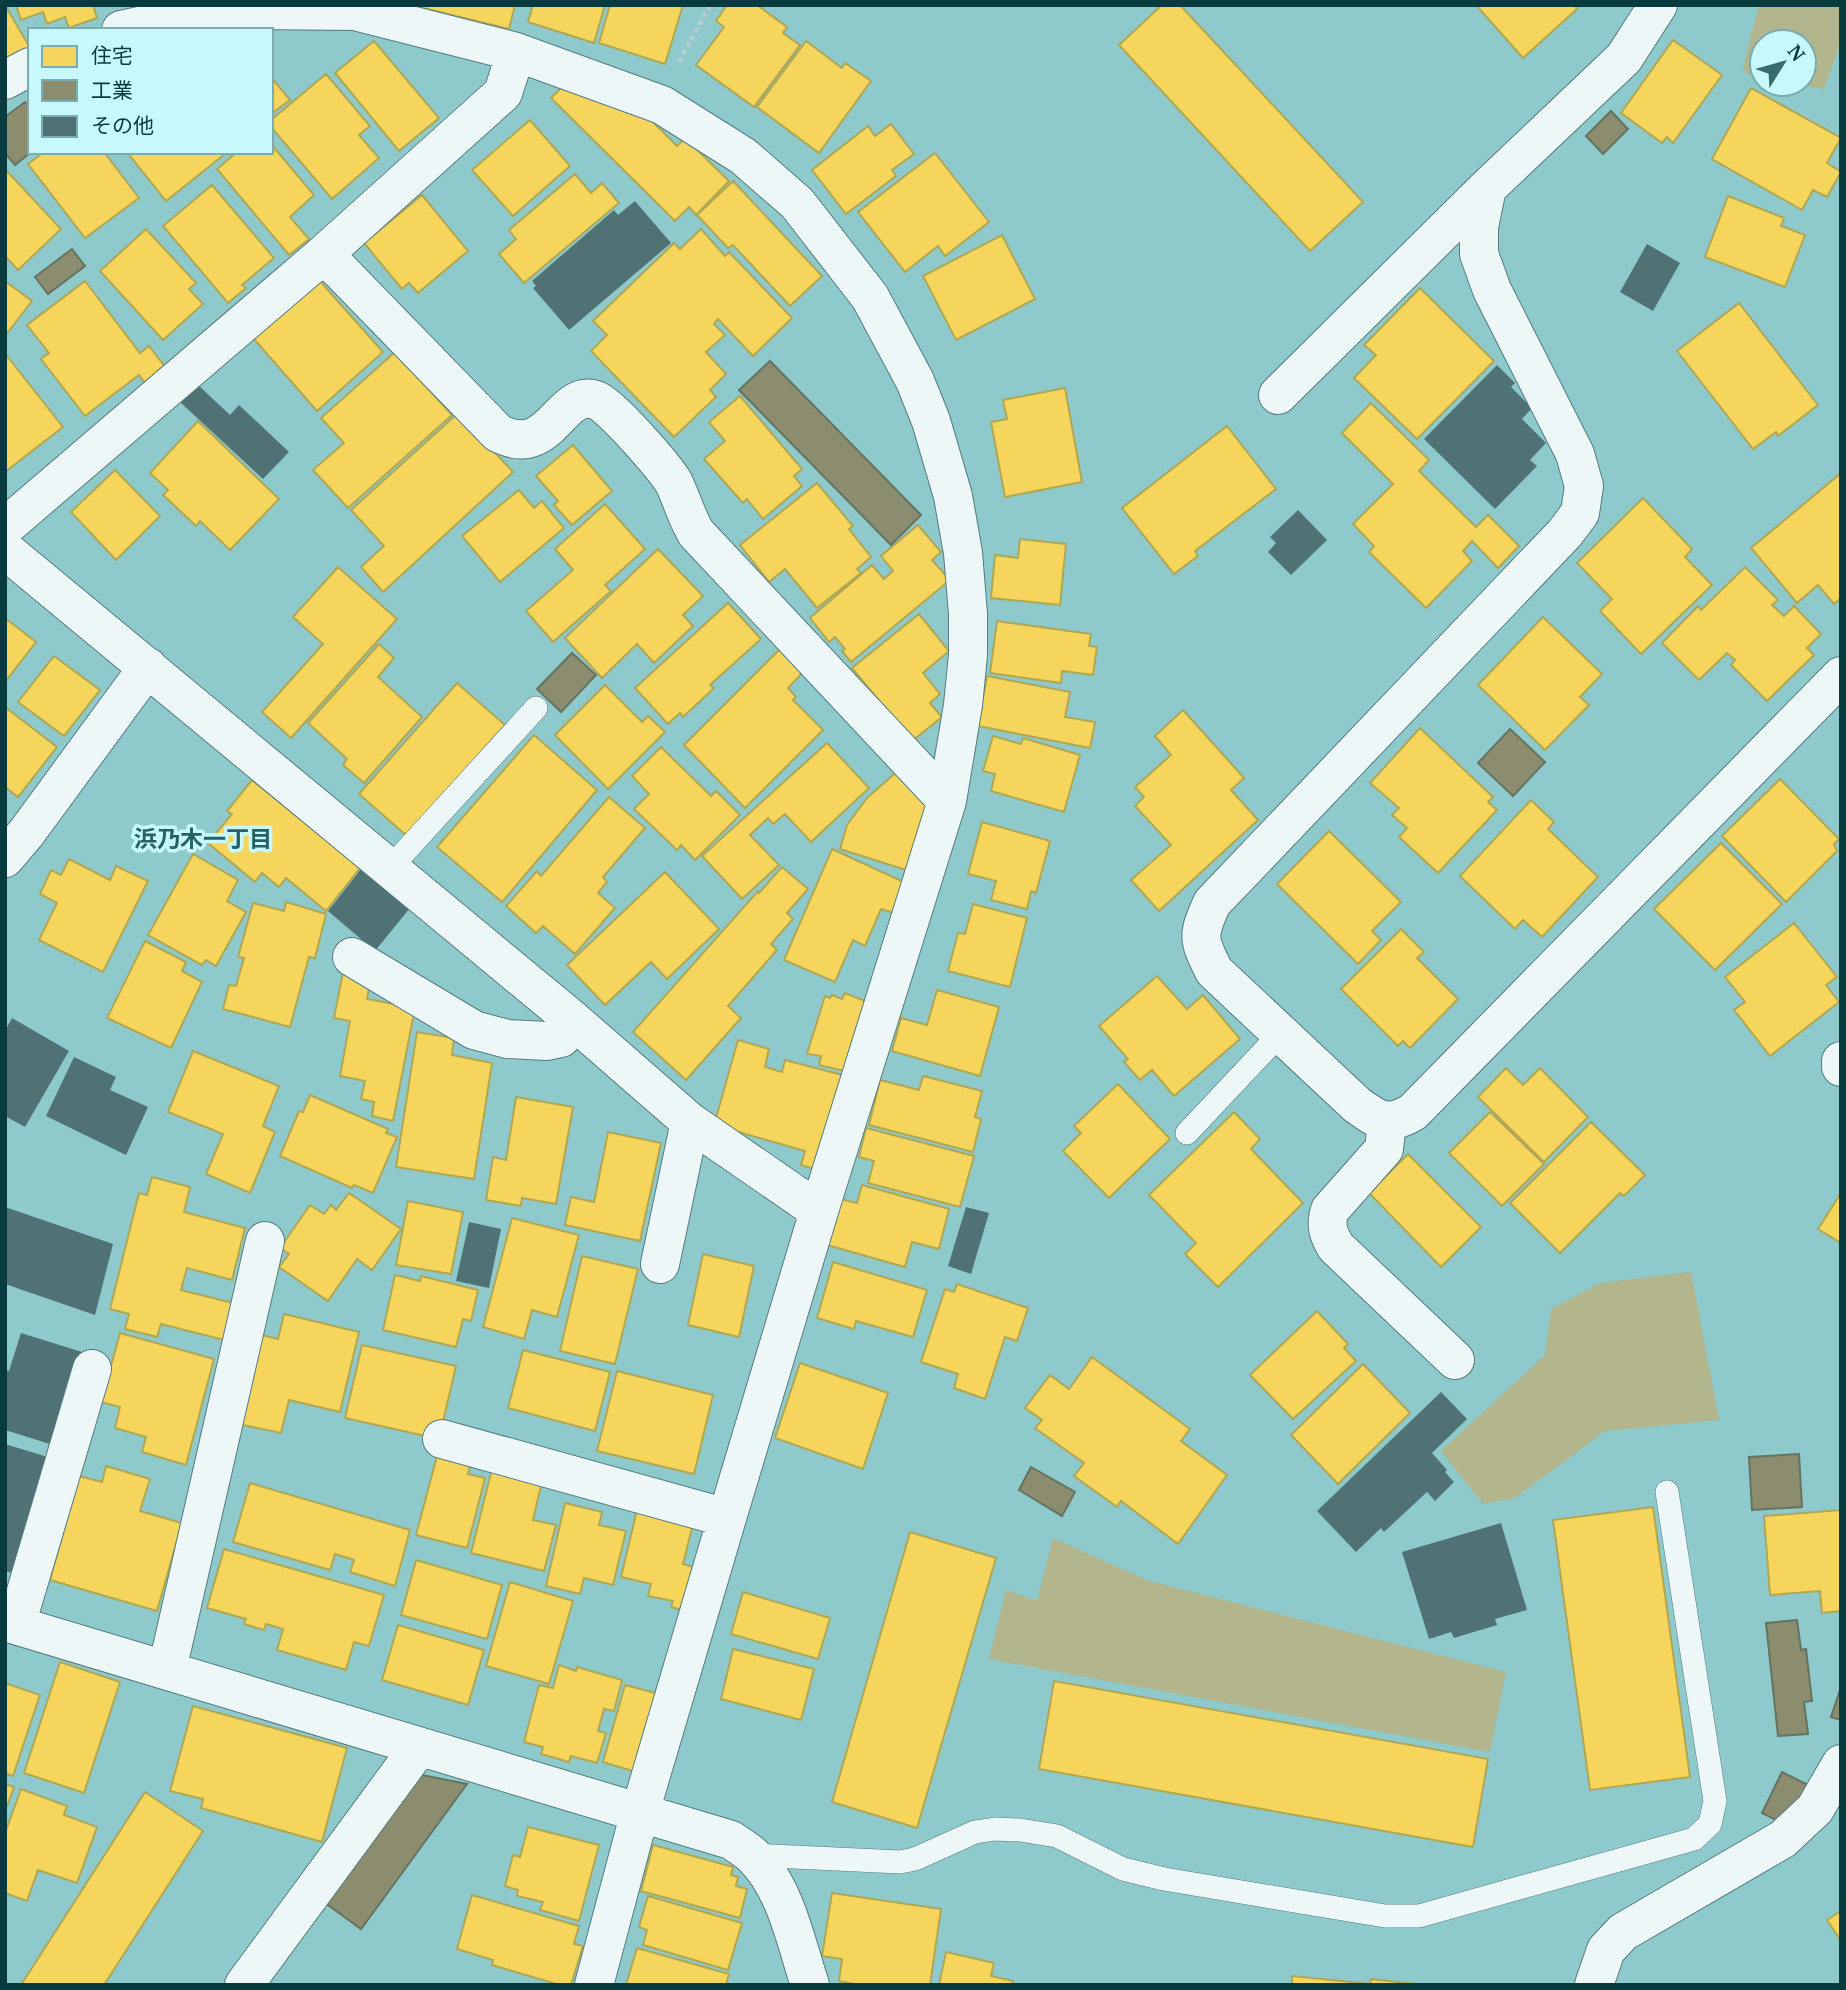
<svg xmlns="http://www.w3.org/2000/svg" width="1846" height="1990" viewBox="0 0 1846 1990" font-family="'PT Serif','Noto Sans JP',serif">
<style>
.green{fill:#b3b68c}
.homes{fill:#f6d55c;stroke:#afa753;stroke-width:2}
.industry{fill:#8c8c6e;stroke:#647460;stroke-width:2}
.building{fill:#507274}
.lines{fill:none;stroke-linecap:round;stroke-linejoin:round}
.lane-casing{stroke:#557c7e;stroke-width:24}
.street-casing{stroke:#557c7e;stroke-width:40}
.path{stroke:#b9cccd;stroke-width:4.5;stroke-dasharray:5 3.5;stroke-linecap:butt}
.lane{stroke:#eef7f7;stroke-width:23}
.street{stroke:#eef7f7;stroke-width:38}
.labels{text-anchor:middle;stroke-width:7;stroke-linejoin:round;paint-order:stroke}
.neighbourhood-label{font-size:23px;font-weight:bold;fill:#256064;stroke:#c7f8fb}
</style>
<rect width="100%" height="100%" fill="#8ec9cc"/>
<path class="green" d="M1759,5h82v37l-17,47 -27,-5h7v-42h-42v35l-15,-3 -4,-6z
M1691,1272l28,148 -114,11 -90,67 -32,6 -42,-53 104,-96 6,-46 49,-26z
M1053,1538l96,43 357,91 -16,80 -501,-93 17,-69 31,11z"/>
<path class="homes" d="M5,5l25,43 -25,13z
M16,5h77l4,13 -28,10 -4,-11 -18,7 -4,-12 -22,8z
M411,5h104l-6,24z
M533,5h72l-11,38 -66,-21z
M610,5h73l-18,59 -66,-21z
M727,5h30l30,22 -4,6 17,12 -46,62 -58,-42 28,-38 -8,-6z
M1162,5h18l183,197 -53,49 -191,-206z
M1476,5h98l3,4 -54,49z
M1673,40l49,35 -49,68 -6,-6 -5,6 -41,-30z
M374,41l65,77 -40,33 -64,-78z
M806,41l36,27 3,-5 26,18 -52,72 -62,-46z
M326,74l44,52 -11,9 20,23 -47,41 -61,-72v-7z
M271,77l19,23 -19,14z
M564,85l84,32 29,29 8,-8 44,43 -33,34 -7,-8 -14,14 -124,-123z
M1751,88l90,50 -14,25 14,9 -14,25 -14,-7 -11,20 -90,-51z
M530,120l40,46 -57,50 -41,-46z
M891,124l23,30 -22,16 4,6 -50,38 -34,-44 56,-44 7,10z
M271,144l43,51 -24,22 19,22 -20,16 -72,-86 20,-17h34z
M44,152h60l35,46 -54,40 -57,-74z
M127,152h96l2,2 -59,47z
M935,153l54,69 -44,34 -7,-10 -33,26 -47,-60z
M5,169l56,60 -43,41 -13,-14z
M575,174l16,19 11,-10 17,20 -95,80 -25,-29 17,-15 -7,-9z
M733,181l89,95 -32,30 -57,-61 -5,3 -31,-33z
M212,185l62,73 -32,27 4,3 -18,15 -65,-77z
M422,195l46,56 -50,42 -9,-10 -7,6 -38,-46z
M1728,196l56,22 -3,8 24,9 -20,52 -80,-30z
M146,229l50,54 -7,6 14,15 -40,36 -63,-69z
M701,229l24,27 4,-4 63,66 -39,38 -35,-37 -4,5 11,11 -19,17 20,22 -16,16 6,7 -42,40 -83,-86 16,-16 -14,-14 81,-78 6,6z
M1002,235l33,64 -79,41 -33,-64z
M319,280l64,72 -66,59 -64,-73z
M5,281l27,20 -27,35z
M85,281l55,72 9,-7 17,22 -21,15 -6,-8 -54,41 -44,-57 8,-6 -22,-28z
M1420,288l74,73 -77,78 -63,-61 22,-23 -12,-10z
M1739,303l79,102 -40,31 -2,-4 -23,17 -76,-98z
M395,352l57,63 -104,93 -35,-38 31,-27 -23,-25z
M7,356l56,71 -58,45v-115z
M1065,388l17,94 -77,15 -14,-75 16,-3 -4,-19z
M740,396l62,73 -8,7 8,10 -39,33 -16,-20 -4,4 -39,-44 21,-18 -16,-19z
M1371,403l58,57 -10,11 57,56 12,-12 31,31 -21,22 -26,-27 -9,10 9,10 -46,47 -57,-56 5,-6 -21,-22 40,-40 -51,-51z
M458,413l55,59 -130,120 -22,-25 23,-21 -33,-36z
M198,421l81,78 -49,51 -30,-29 -4,5 -33,-31 5,-5 -18,-17z
M1227,426l49,63 -81,62 3,5 -24,18 -52,-66z
M573,445l39,46 -40,34 -18,-20 4,-4 -22,-25z
M115,470l45,46 -44,44 -45,-48z
M1841,473v125l-7,6 -16,-19 -21,18 -46,-55z
M817,483l36,43 -4,3 22,28 -14,12 4,4 -44,35 -32,-39 -16,13 -29,-37z
M519,490l15,18 8,-7 22,27 -64,54 -38,-46z
M1643,498l49,51 -7,8 27,28 -71,69 -41,-43 12,-12 -35,-36z
M605,504l40,45 -40,36 6,6 -58,51 -27,-31 47,-41 -18,-21z
M918,525l23,27 -9,8 18,20 -99,82 -9,-11 3,-2 -10,-12 -6,5 -19,-24 62,-53 12,14 9,-8 -12,-15z
M1020,539l46,5 -6,61 -69,-7 4,-43 23,3z
M658,549l45,47 -20,19 10,11 -39,37 -17,-19 -35,34 -37,-40z
M338,567l59,52 -106,119 -29,-26 61,-68 -30,-27z
M1745,567l33,33 -6,5 12,11 10,-10 27,28 -14,14 7,7 -47,46 -36,-36 4,-5 -8,-7 -28,27 -37,-37 36,-37 3,4z
M728,603l33,36 -51,46 4,3 -31,29 -3,-4 -12,11 -33,-36z
M919,614l30,37 -26,22 17,21 -10,9 12,14 -30,24 -60,-73z
M1543,617l59,57 -22,23 9,8 -44,45 -67,-65z
M5,618l31,24 -31,40z
M997,621l94,13 -2,12 8,1 -4,28 -31,-4 -1,12 -71,-10z
M379,644l15,14 -16,19 44,40 -58,66 -21,-18 4,-6 -39,-36z
M781,648l23,23 -16,17 8,9 -3,3 30,30 -78,78 -61,-63z
M54,656l46,34 -36,46 -46,-34z
M987,676l83,16 -5,25 30,5 -5,26 -112,-22z
M457,683l48,42 -98,111 -48,-42z
M605,685l37,37 6,-6 17,16 -57,57 -53,-54z
M5,707l52,40 -39,50 -13,-10z
M1183,710l61,68 -13,12 27,30 -99,91 -28,-31 40,-35 -36,-39 9,-9 -9,-10 36,-32 -16,-19z
M1420,728l73,69 -5,5 9,8 -59,63 -39,-36 8,-9 -15,-13 7,-7 -29,-25z
M534,735l63,55 -95,112 -65,-55z
M993,736l28,8 2,-6 57,17 -16,57 -73,-21 4,-17 -12,-3z
M827,743l42,45 -58,54 -26,-28 -12,10 -5,-6 -18,17 29,30 -37,34 -40,-43z
M661,747l50,49 5,-5 24,24 -45,45 -14,-15 -4,5 -43,-41 15,-15 -17,-18z
M900,769l29,27 -23,74 -66,-21 7,-24 20,-27z
M1780,779l59,60 -5,5 3,7 -51,51 -64,-66z
M252,780l108,88 -34,43 -40,-33 -7,9 -17,-14 -7,9 -47,-39 24,-29 -5,-3z
M609,797l36,31 -42,49 4,5 -9,11 17,15 -40,46 -32,-28 -7,7 -30,-27 31,-35 4,5z
M1531,800l23,22 -6,7 50,48 -56,60 -19,-17 -8,9 -55,-53z
M982,822l68,19 -14,52 -5,-2 -4,18 -36,-9 5,-19 -28,-7z
M1329,831l72,71 -29,29 9,9 -23,24 -81,-80z
M1721,843l61,61 -67,66 -61,-61z
M832,849l74,34 -12,30 -13,-4 -16,37 -12,-6 -18,42 -51,-22z
M193,854l45,26 -11,21 19,11 -30,54 -10,-6 -4,5 -54,-30z
M69,859l41,21 6,-14 32,15 -45,91 -64,-32 18,-37 -17,-9 11,-24 10,5z
M782,867l26,22 -21,24 6,6 -22,25 6,6 -49,56 13,12 -55,62 -53,-48 125,-141 1,2z
M665,872l54,57 -52,50 -16,-17 -46,43 -38,-40z
M286,902l40,12 -11,44 -6,-1 -19,70 -67,-18 6,-24 7,1 8,-28 -6,-1 15,-54 31,8z
M973,904l54,14 -17,69 -62,-16 10,-38 7,1z
M1794,923l43,54 -11,8 13,17 -69,54 -36,-46 11,-8 -20,-25z
M1401,929l23,23 -7,6 41,41 -48,49 -7,-7 -5,5 -57,-57z
M145,941l41,21 -4,9 20,11 -31,66 -64,-30z
M343,972l28,5 -4,22 48,9 -22,113 -21,-5 2,-14 -13,-3 4,-18 -25,-5 10,-55 -16,-3z
M1157,976l30,33 16,-14 37,44 -66,57 -22,-26 -12,10 -16,-18 4,-3 -29,-33z
M937,990l62,17 -19,69 -88,-25 9,-33 26,7z
M845,993l25,10 -21,69 -30,-7 2,-9 -14,-2 18,-58 5,2 2,-3 10,4z
M417,1032l37,6 -2,17 40,8 -18,116 -78,-12z
M738,1040l31,9 -4,18 17,5 3,-12 61,16 -28,94 -17,-5 4,-14 -91,-26z
M193,1051l86,35 -16,40 12,6 -25,61 -44,-19 17,-40 -55,-22z
M1506,1068l17,17 17,-17 48,49 -44,45 -66,-65z
M923,1076l59,15 -7,26 6,2 -8,33 -104,-27 11,-45 39,10z
M1118,1084l52,55 -61,59 -46,-47 18,-18 -7,-7z
M310,1095l78,34 -2,4 11,4 -24,56 -19,-8 -2,3 -72,-32 19,-45 4,1z
M516,1097l57,10 -17,97 -34,-6 -1,8 -35,-6 7,-43 13,3z
M1234,1112l26,27 -9,10 52,54 -85,84 -33,-33 11,-11 -47,-48z
M1490,1112l54,52 -42,42 -53,-53z
M1591,1122l54,53 -21,21 -4,-3 -60,60 -50,-50z
M866,1128l108,28 -14,51 -92,-24 6,-22 -15,-4z
M608,1132l53,11 -21,98 -75,-16 6,-28 23,5z
M1408,1154l73,73 -40,40 -72,-74z
M152,1177l38,10 -6,25 61,16 -13,52 -45,-12 -6,22 52,13 -9,37 -63,-16 -4,13 -32,-8 4,-15 -19,-5 29,-116 8,2z
M862,1185l87,24 -10,40 -27,-7 -7,25 -78,-22 13,-46 17,4z
M349,1193l52,36 -29,41 -15,-11 -29,42 -49,-34 10,-13 -9,-6 30,-43 14,9 7,-9 5,5z
M1841,1193v50l-23,-14z
M408,1201l55,11 -12,62 -55,-9z
M512,1218l67,17 -22,82 -25,-7 -8,29 -41,-12z
M703,1254l51,12 -15,71 -51,-12z
M582,1256l56,13 -23,95 -55,-13z
M833,1262l94,28 -14,47 -57,-16 -2,8 -37,-11z
M395,1275l25,6 1,-5 57,14 -7,31 -8,-2 -7,28 -73,-17z
M957,1284l71,24 -11,33 -12,-4 -20,62 -31,-11 4,-14 -37,-12 24,-73 9,3z
M1317,1311l31,33 -4,4 12,13 -63,58 -43,-44z
M284,1314l75,18 -19,80 -51,-12 -8,33 -43,-9 20,-90 20,5z
M120,1333l94,26 -28,106 -44,-13 4,-15 -31,-9 5,-21 -19,-5z
M362,1345l94,21 -17,73 -94,-21z
M523,1350l87,22 -15,59 -87,-23z
M1092,1357l98,72 -9,12 46,34 -49,69 -57,-43 -4,6 -43,-31 10,-13 -49,-35 7,-8 -17,-12 25,-33 19,14z
M800,1363l88,30 -25,76 -88,-31z
M1363,1364l47,49 -72,71 -47,-49z
M617,1371l96,24 -19,79 -97,-23z
M437,1456l33,9 -2,9 17,4 -18,70 -51,-13z
M106,1466l44,13 -10,32 42,12 -25,88 -107,-31 29,-104 23,6z
M492,1469l50,12 -9,39 23,5 -12,46 -73,-18z
M250,1483l160,47 -15,56 -45,-14 4,-12 -19,-6 -5,16 -97,-28z
M565,1503l37,9 -3,13 27,6 -13,54 -29,-7 -4,16 -34,-8z
M1653,1507l37,270 -100,13 -37,-270z
M637,1510l56,14 -10,40 14,4 -10,43 -16,-4 2,-6 -25,-5 3,-12 -30,-7z
M1841,1510v101l-19,2 -2,-22 -50,4 -6,-79z
M910,1532l86,26 -79,270 -85,-26z
M224,1549l160,46 -15,51 -15,-4 -8,28 -69,-20 6,-21 -17,-5 -2,6 -20,-6 2,-5 -39,-11z
M416,1560l86,25 -15,54 -86,-24z
M510,1582l63,19 -24,83 -63,-18z
M743,1592l87,26 -12,41 -87,-25z
M398,1625l86,25 -16,55 -86,-25z
M733,1649l81,20 -13,51 -80,-21z
M60,1662l60,20 -36,111 -60,-20z
M559,1665l17,6 1,-4 45,13 -8,31 -10,-2 -6,22 8,2 -9,30 -26,-7 -2,6 -28,-8 2,-7 -19,-5 15,-57 14,3z
M1054,1681l434,78 -15,88 -434,-78z
M5,1683l35,12 -27,81 -8,-3z
M625,1685l34,9 -23,78 -33,-10z
M193,1706l154,42 -25,94 -121,-34 2,-9 -33,-8z
M5,1784l9,3 -9,25z
M21,1789l46,17 -3,9 33,12 -20,56 -39,-13 -11,31 -22,-8v-60z
M145,1792l58,39 -99,154h-83z
M528,1827l71,18 -20,76 -39,-11 3,-8 -26,-6 1,-6 -13,-4 8,-31 7,2z
M653,1845l80,22 -2,8 7,2 -2,9 11,3 -7,29 -99,-27z
M832,1893l109,16 -11,76h-70l-21,-4 3,-22 -20,-3z
M472,1895l107,31 -5,18 9,2 -12,39h-11l-68,-20 1,-5 -36,-11z
M648,1896l94,27 -14,47 -85,-25 4,-15 -8,-3z
M1841,1911v30l-14,-21z
M637,1948l92,26 -3,11h-100z
M946,1952l48,11 -3,13 22,5 -1,4h-73z
M1292,1976l78,8 1,-5 54,6h-133z"/>
<path class="industry" d="M25,102l5,6 1,44 -16,13 -10,-12v-36z
M1611,111l17,18 -25,25 -17,-18z
M72,249l13,17 -37,28 -13,-17z
M770,361l151,154 -30,30 -152,-155z
M572,653l24,22 -35,37 -24,-23z
M1510,729l35,33 -32,34 -35,-33z
M1799,1454l3,53 -50,3 -3,-53z
M1031,1467l44,25 -13,24 -43,-26z
M1797,1620l4,30 5,-1 6,52 -8,1 4,32 -30,2 -12,-113z
M1841,1687v33l-10,-3z
M1782,1772l26,13 -24,39 -22,-11z
M417,1774l50,10 -106,145 -37,-27z"/>
<path class="building" d="M635,201l36,42 -102,87 -36,-42 3,-2 -4,-5 82,-71 4,5z
M1647,244l33,19 -27,48 -33,-19z
M1497,365l18,18 -4,4 21,21 -10,11 24,24 -16,17 7,6 -42,43 -71,-70z
M197,384l33,31 9,-10 50,47 -26,27 -83,-77z
M1298,510l29,30 -36,35 -23,-23 8,-9 -6,-6z
M361,869l49,39 -35,43 -47,-40z
M12,1018l57,33 -44,76 -20,-11v-85z
M74,1057l42,20 -6,13 38,17 -22,48 -80,-39z
M5,1207l108,37 -18,71 -90,-31z
M966,1207l23,6 -18,61 -23,-8z
M469,1222l32,7 -12,59 -33,-7z
M21,1333l61,19 -29,93 -48,-15v-60l4,1z
M1441,1392l26,27 -35,34 15,17 -2,2 9,10 -19,19 -8,-9 -43,40 -3,-4 -25,24 -39,-41z
M5,1444l46,14 -36,116 -10,-3z
M1501,1523l26,87 -32,9 2,6 -43,13 -3,-6 -22,7 -27,-87z"/>
<g class="lines">
<g class="lane-casing">
<path id="lane" d="M390,868l146,-160
M1187,1133l93,-99
M753,1855l147,7 15,-3 60,-27 20,-3 25,1 37,6 66,33 41,10 221,37h34l275,-77 16,-15 5,-23 -48,-309"/>
</g>
<g class="street-casing">
<path id="street" d="M1658,5l-34,53 -137,130 -8,39v27l13,36 83,164 9,32 -4,27 -15,20 -353,370c-15,33 -14,36 2,68l143,134c22,16 31,22 56,7l428,-436
M121,30l73,-16 49,-4 112,1 161,41 146,53 81,51 54,47 73,94 45,84 16,40 22,75 10,57 5,61v41l-5,50 -16,96 -128,410 -92,307 -87,294 -46,173
M5,80l25,-13
M324,254l174,179c54,28 61,-45 98,-33 14,4 70,69 78,83 8,17 12,33 22,50l251,268
M1278,395l209,-207
M5,527l319,-273 179,-161 13,-41
M5,550l569,471 116,101 129,89
M5,858l22,-26 121,-165
M352,957l122,73 33,9 40,2 14,-3 13,-17
M1841,1061v6
M1387,1122l-3,27 -54,61c-5,15 -2,24 6,37l119,113
M660,1264l30,-142
M442,1439l285,79
M5,1622l726,218c7,5 16,10 22,16 33,32 43,87 57,129
M16,1625l76,-256
M167,1670l98,-429
M244,1985l175,-238
M1594,1985l12,-35 17,-18 160,-93 32,-30 26,-45"/>
</g>
<path class="path" d="M679,62l31,-57"/>
<use href="#lane" class="lane"/>
<use href="#street" class="street"/>
</g>
<g class="labels">
<g class="neighbourhood-label">
<text x="203" y="847">浜乃木一丁目</text>
</g>
</g>
<rect width="1846" height="1990" fill="none" stroke="#083b3e" stroke-width="14"/>
<rect x="28" y="28" width="245" height="126" fill="#c7f8fb" stroke="#7bacaf" stroke-width="2"/>
<rect x="42" y="46" width="35" height="21" fill="#f6d55c" stroke="#7bacaf" stroke-width="2"/>
<text x="91" y="63" font-size="21" fill="#083b3e">住宅</text>
<rect x="42" y="80" width="35" height="21" fill="#8c8c6e" stroke="#7bacaf" stroke-width="2"/>
<text x="91" y="98" font-size="21" fill="#083b3e">工業</text>
<rect x="42" y="116" width="35" height="21" fill="#507274" stroke="#7bacaf" stroke-width="2"/>
<text x="91" y="133" font-size="21" fill="#083b3e">その他</text>
<g transform="translate(1783 63) rotate(53)"><circle r="33" fill="#c7f8fb" stroke="#7bacaf" stroke-width="2"/>
<path d="M0-5L12 26L0 18L-12 26Z" fill="#376d70"/>
<text y="-10" font-size="19" font-weight="bold" text-anchor="middle" fill="#083b3e">N</text>
</g>
</svg>
